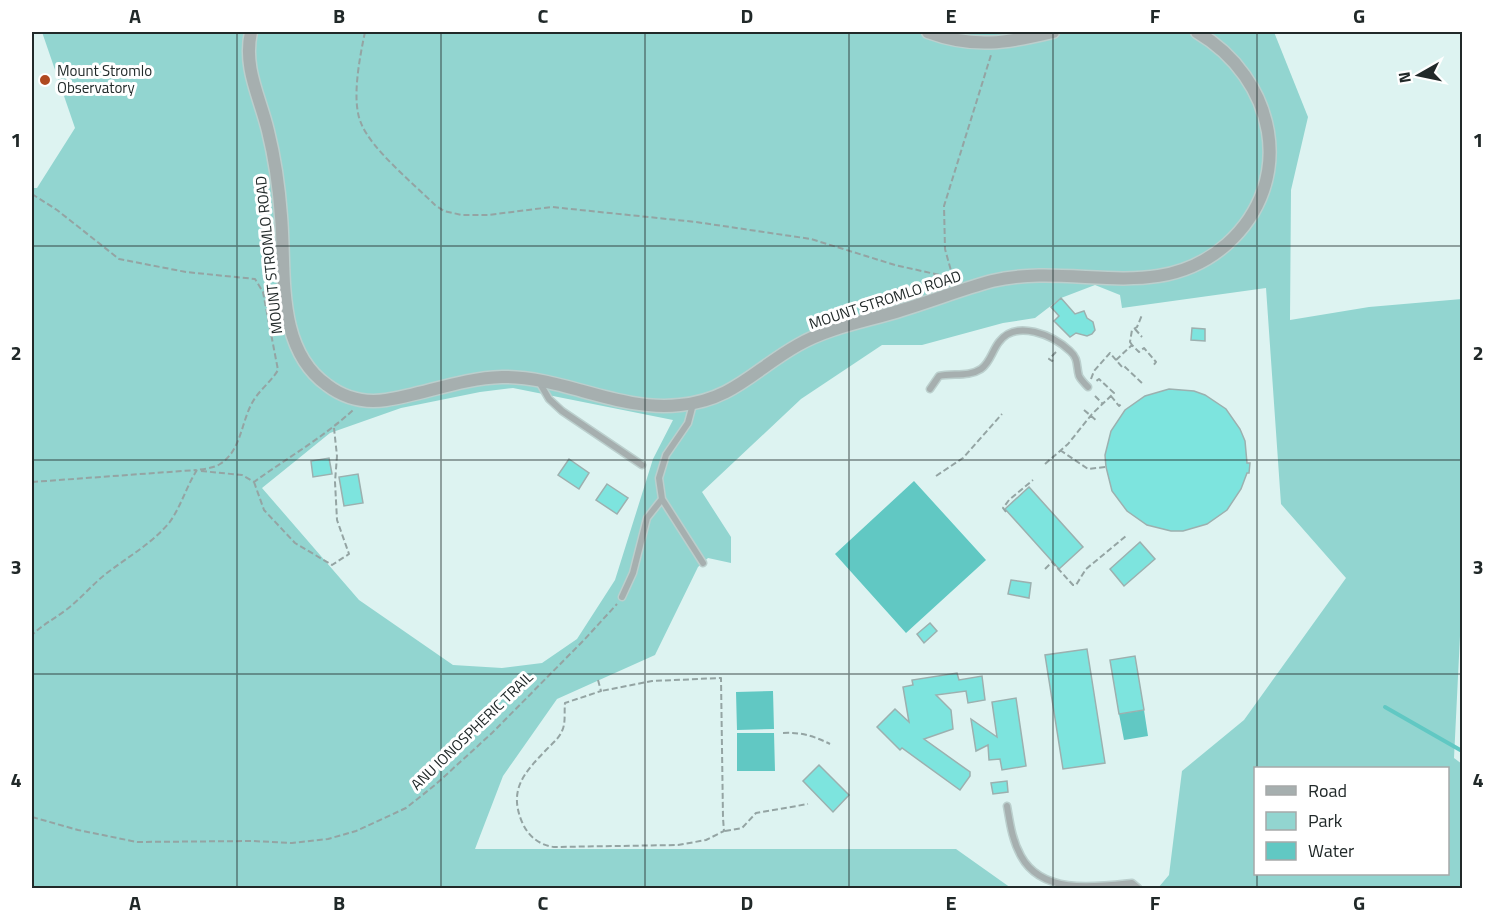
<svg xmlns="http://www.w3.org/2000/svg" width="1494" height="920" viewBox="0 0 1494 920" font-family="'Titillium Web',sans-serif">
<style>
.green{fill:#92d5d0;fill-rule:evenodd}
.water{fill:#61c8c3}
.lines{fill:none;stroke-linecap:round;stroke-linejoin:round}
.stream{stroke:#61c8c3;stroke-width:4}
.building{fill:#7de4de;stroke:#9cb0af;stroke-width:1.5}
.service-casing{stroke:#bbcfcd;stroke-width:9}
.minor-casing{stroke:#bbcfcd;stroke-width:15}
.path{stroke:#94a4a3;stroke-width:2;stroke-dasharray:6 3;stroke-linecap:butt}
.service{stroke:#a6afaf;stroke-width:6}
.minor{stroke:#a6afaf;stroke-width:12}
.grid{fill:none;stroke:#212929;stroke-width:1.5;stroke-opacity:0.55}
.poi-dot{fill:#af4920;stroke:#fff;stroke-width:2}
.labels{text-anchor:middle;stroke-width:6;stroke-linejoin:round;paint-order:stroke}
.poi-label{font-size:15px;fill:#212929;stroke:#fff;text-anchor:start}
.street-label{font-size:15px;fill:#212929;stroke:#fff}
.neatline{fill:none;stroke:#212929;stroke-width:2}
.grid-label{font-size:20px;text-anchor:middle;font-weight:bold;fill:#212929}
</style>
<rect width="100%" height="100%" fill="#ddf3f1"/>
<path class="green" d="M42,32h1232l34,85 -17,73 -1,130 79,-13 93,-8v296l-8,163 8,6v124h-304l11,-13 13,-104 62,-51 102,-142 -65,-74 -15,-216 -144,20 -2,-13 -25,-10 -34,13 -26,20 -32,5 -81,22h-40l-81,54 -99,93 29,45v26l-23,-5 -10,9 -43,88 -98,44 -54,77 -28,73h481l55,39h-979v-700h5l38,-60zM513,388l160,32 -20,39 -38,121 -38,59 -35,24 -40,5 -49,-3 -94,-65 -97,-112 68,-55 71,-25 79,-16zM1256,768h192v106h-192z"/>
<path class="water" d="M914,481l72,79 -80,73 -71,-79z
M773,691l1,38 -37,1 -1,-38z
M1144,710l4,26 -24,4 -5,-26z
M737,733h37l1,38h-38z"/>
<g class="lines">
<path class="stream" d="M1385,707l77,44"/>
</g>
<path class="building" d="M1061,298l14,16 9,-3 3,7 6,4 2,8 -3,4 -5,2 -11,-3 -6,4 -16,-16 5,-5 -8,-9z
M1192,328l13,1v12l-14,-1z
M1169,389l25,2 11,4 21,14 14,20 5,12 2,22h3l-1,10h-2l-6,16 -14,21 -20,14 -24,7h-12l-24,-6 -20,-14 -15,-20 -6,-24 -1,-12 6,-24 14,-21 20,-14z
M329,458l3,16 -19,3 -2,-16z
M569,459l20,14 -10,16 -21,-14z
M358,474l5,29 -19,3 -5,-29z
M607,484l21,14 -11,16 -21,-14z
M1029,487l54,60 -24,22 -54,-60z
M1140,542l15,17 -31,27 -14,-17z
M1011,580l20,3 -2,15 -21,-4z
M930,623l7,8 -13,12 -7,-9z
M1087,649l18,114 -42,6 -18,-114z
M1135,656l9,54 -25,4 -9,-54z
M957,673l2,7 23,-4 3,24 -17,3 -2,-12 -30,4 15,15 2,19 -29,10 46,33v4l-10,14 -58,-42 -2,2 -23,-23 18,-18 14,13 -6,-35 10,-2 -1,-5z
M1016,698l10,68 -24,4 -2,-11 -11,1 -1,-15 -12,6 -5,-32 26,18 -5,-35z
M819,765l30,30 -16,17 -30,-31z
M1007,781l1,11 -15,2 -2,-11z"/>
<g class="lines">
<g class="service-casing">
<path id="service" d="M538,380l11,19 13,12 80,54
M930,389l9,-13c14,-3 30,1 42,-7 9,-6 11,-18 18,-27 17,-23 54,-7 71,9 9,8 6,15 9,25 2,4 6,8 9,11
M693,404l-5,19 -22,32 -7,23 3,21 41,64
M622,597l11,-24 14,-55 15,-19
M1007,806c3,17 5,34 14,50 21,39 75,31 111,27l6,5"/>
</g>
<g class="minor-casing">
<path id="minor" d="M251,32c-8,36 9,65 17,99 7,28 11,57 13,85 5,56 -6,132 46,169 17,13 38,18 59,15 39,-6 76,-22 116,-23 60,-1 117,35 178,28 53,-5 75,-36 118,-60 31,-18 70,-24 104,-35 30,-9 60,-21 90,-29 83,-20 165,25 235,-37 71,-64 48,-166 -30,-212
M928,32c46,17 79,11 125,0"/>
</g>
<path class="path" d="M365,32c-5,24 -14,68 -4,91 10,26 53,61 74,82l9,6 18,4h26l64,-8 144,15 115,17 84,26 58,13 1,2
M32,194l25,16 62,49 67,13 69,7 8,13 15,78c-7,12 -19,20 -26,33 -11,20 -11,48 -32,61 -6,4 -16,5 -23,6 -11,17 -16,37 -28,53 -17,20 -38,32 -58,47 -17,12 -29,28 -45,40 -12,9 -24,15 -34,25
M953,278l-8,-29 -1,-43 47,-151
M1135,329l7,8
M1132,345l-2,-3 2,-12 5,-3 5,-12
M1053,360l-1,1 -3,-2 7,-7
M1116,360l16,-15 7,7 5,-4 12,14 -3,4
M1091,379l3,-8 16,-18 12,14 2,-1 19,18
M1095,396l8,8
M1111,396l8,10 2,-2
M1084,410l13,11
M1060,450l28,19 18,-2
M1045,464l23,-20 24,-30 22,-21 -15,-14 -4,3
M201,471l41,4 12,7c33,-24 70,-45 99,-72
M936,476l27,-18 39,-44
M32,482l164,-12
M254,482l10,28 31,33 37,22 17,-11 -12,-34 -2,-38 2,-26 -3,-28
M1006,512l-3,-4 6,-8 24,-20
M1045,569l7,-7 21,23h3l10,-16 40,-33
M598,680l3,11 -36,12c-1,9 1,20 -3,28 -3,7 -9,12 -15,18 -22,23 -39,40 -25,73 6,14 17,23 32,25l124,-2 28,-5 18,-9 -1,-13 -2,-140 -69,3 -51,10
M783,733c18,-1 31,3 47,11
M32,817l46,13 59,12 115,-1 40,2 36,-4 28,-8 50,-23 29,-23 57,-52 92,-93 33,-36
M725,831l17,-3 14,-15 52,-9"/>
<use href="#service" class="service"/>
<use href="#minor" class="minor"/>
</g>
<path class="grid" d="M237,32v856M441,32v856M645,32v856M849,32v856M1053,32v856M1257,32v736M32,246h1430M32,460h1430M32,674h1430M1257,874v14"/>
<circle class="poi-dot" cx="45" cy="80" r="6"/>
<g class="labels">
<g class="poi-label">
<text x="57" y="76">Mount Stromlo<tspan x="57" dy="17">Observatory</tspan></text>
</g>
<g class="street-label">
<text transform="translate(269 255) rotate(-96)" y="5">MOUNT STROMLO ROAD</text>
<text transform="translate(885 300) rotate(-18)" y="5">MOUNT STROMLO ROAD</text>
<text transform="translate(472 731) rotate(-44)" y="5">ANU IONOSPHERIC TRAIL</text>
</g>
</g>
<rect width="1494" height="920" fill="none" stroke="#ffffff" stroke-width="66"/>
<rect x="1254" y="767" width="195" height="108" fill="#ffffff" stroke="#a6a9a9" stroke-width="1.5"/>
<rect x="1266" y="786" width="30" height="9" fill="#a6afaf" stroke="#a6a9a9" stroke-width="1.5"/>
<text x="1308" y="797" font-size="18" fill="#212929">Road</text>
<rect x="1266" y="812" width="30" height="18" fill="#92d5d0" stroke="#a6a9a9" stroke-width="1.5"/>
<text x="1308" y="827" font-size="18" fill="#212929">Park</text>
<rect x="1266" y="842" width="30" height="18" fill="#61c8c3" stroke="#a6a9a9" stroke-width="1.5"/>
<text x="1308" y="857" font-size="18" fill="#212929">Water</text>
<g transform="translate(1419 75) rotate(261)" stroke="#ffffff" stroke-width="4.5" paint-order="stroke">
<path d="M0-4.5L10 22L0 15L-10 22Z" fill="#212929"/>
<text y="-9" font-size="16" font-weight="bold" text-anchor="middle" fill="#212929">N</text>
</g>
<rect x="33" y="33" width="1428" height="854" class="neatline"/>
<g class="grid-label">
<text x="135" y="23">A</text>
<text x="339" y="23">B</text>
<text x="543" y="23">C</text>
<text x="747" y="23">D</text>
<text x="951" y="23">E</text>
<text x="1155" y="23">F</text>
<text x="1359" y="23">G</text>
<text x="16" y="147">1</text>
<text x="1478" y="147">1</text>
<text x="16" y="360">2</text>
<text x="1478" y="360">2</text>
<text x="16" y="574">3</text>
<text x="1478" y="574">3</text>
<text x="16" y="787">4</text>
<text x="1478" y="787">4</text>
<text x="135" y="910">A</text>
<text x="339" y="910">B</text>
<text x="543" y="910">C</text>
<text x="747" y="910">D</text>
<text x="951" y="910">E</text>
<text x="1155" y="910">F</text>
<text x="1359" y="910">G</text>
</g>
</svg>
